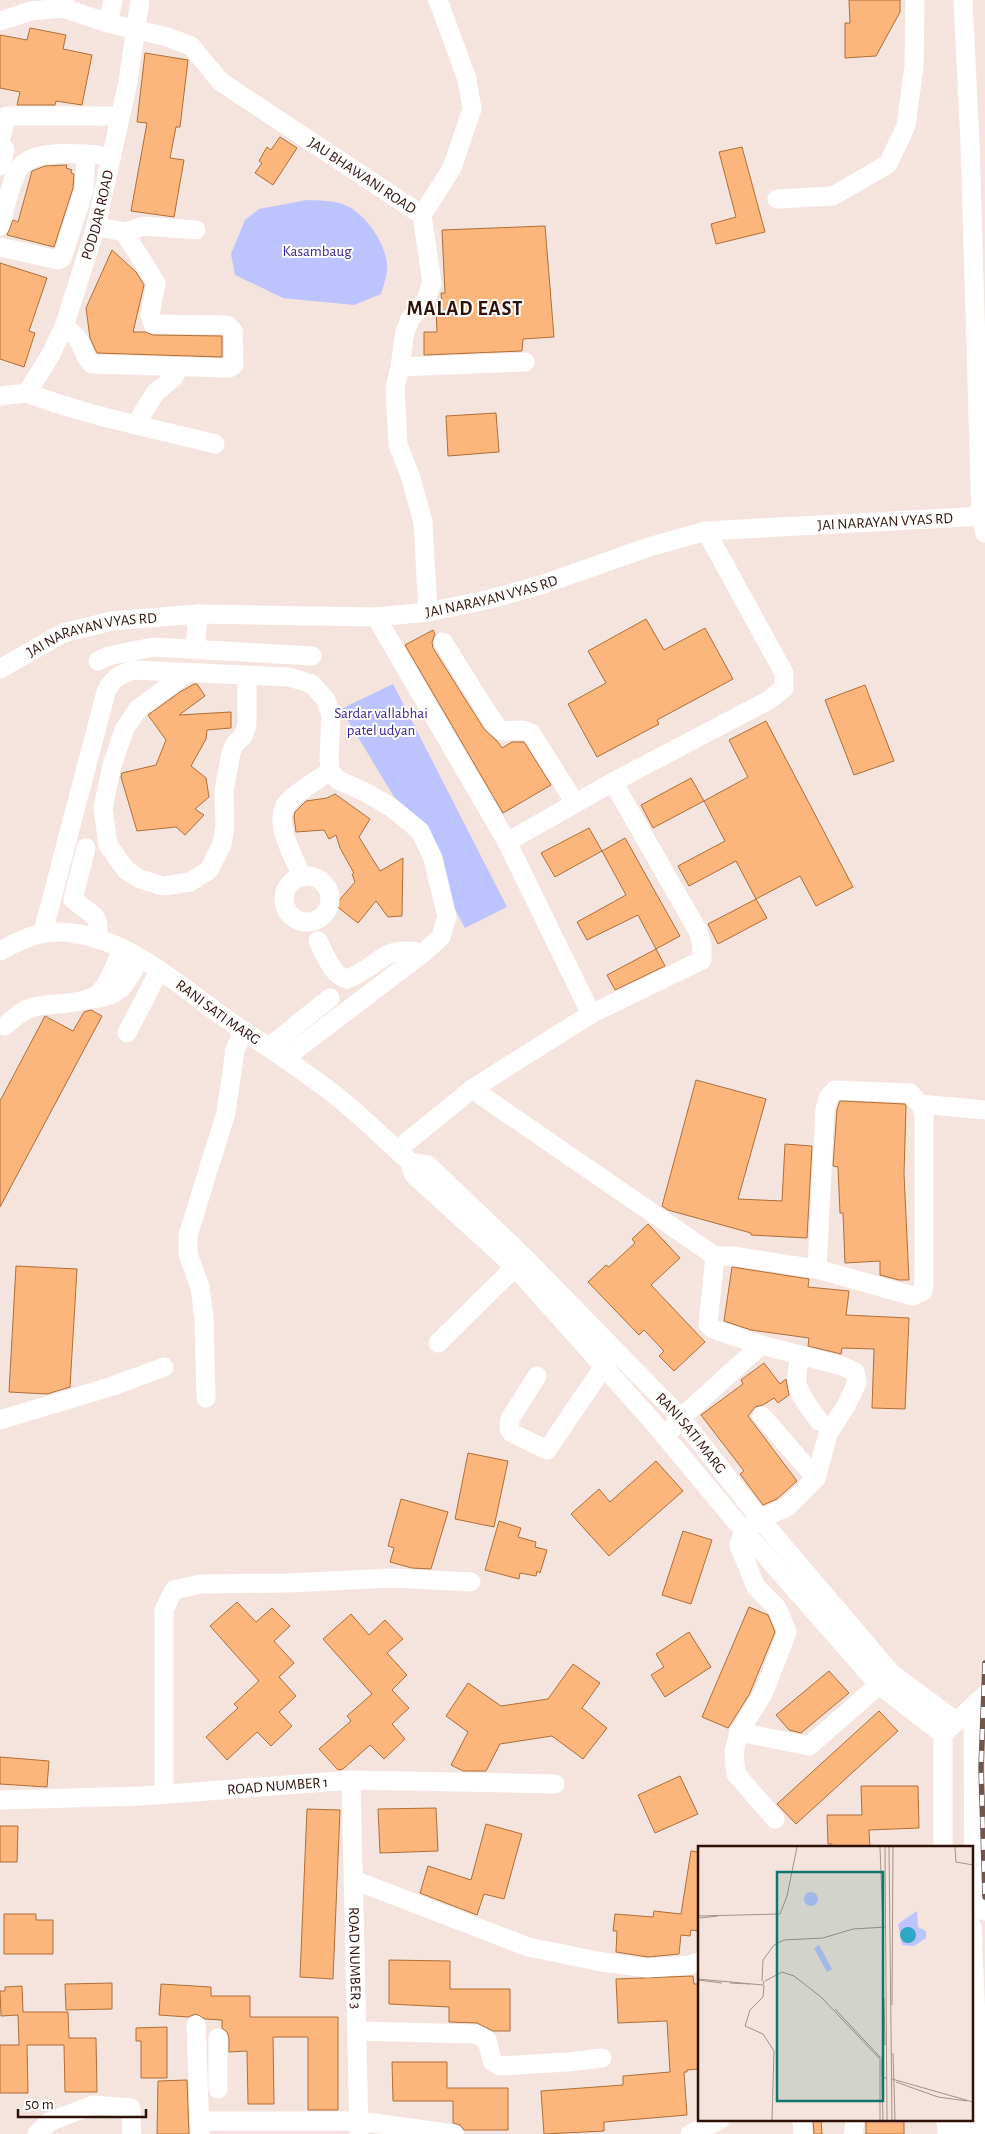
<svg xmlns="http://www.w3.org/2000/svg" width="985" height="2134" viewBox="0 0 985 2134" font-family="'Alegreya Sans',sans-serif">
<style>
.green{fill:#bdc3fe}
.building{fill:#fcb57b;stroke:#ae6f38}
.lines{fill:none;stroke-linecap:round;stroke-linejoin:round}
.minor{stroke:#fff;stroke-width:19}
.rail-casing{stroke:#71564d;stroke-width:5.5}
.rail{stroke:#fff;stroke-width:4;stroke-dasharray:11;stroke-linecap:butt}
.labels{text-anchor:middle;stroke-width:4;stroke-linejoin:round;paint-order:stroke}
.street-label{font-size:15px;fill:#301107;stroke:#fff}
.park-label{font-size:15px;fill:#352895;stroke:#fff}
.district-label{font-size:20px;font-weight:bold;letter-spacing:1px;fill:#301107;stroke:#fff}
.inset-road{fill:none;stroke:#a69087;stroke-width:1}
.view{fill:#0f766e;fill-opacity:0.15;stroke:#0f766e;stroke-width:2.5}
.inset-edge{fill:none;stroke:#301107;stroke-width:2.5}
</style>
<rect width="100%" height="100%" fill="#f5e4dd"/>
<path class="green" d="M307,200c14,1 30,0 42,7 20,11 40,41 38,64 -1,8 -4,16 -6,23l-27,11 -71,-7 -48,-23 -4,-21 14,-34 14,-11z
M393,684l114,223 -42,21 -63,-118 -61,-101z"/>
<path class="building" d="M849,0h51v12l-24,44 -31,2v-35h5z
M30,28l36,7 -3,14 29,6 -10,50 -26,-4 -1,4h-38l3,-13 -20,-4v-53l27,5z
M145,53l43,7 -8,67h-4l-6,31 14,2 -10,57 -43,-6 16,-88 -10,-1z
M280,137l17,11 -24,37 -18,-12 7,-10 -3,-2 8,-14 4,3z
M742,147l23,85 -49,12 -5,-20 25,-7 -17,-65z
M67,165l-1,3 6,2 -1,3 3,1 -1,14 -19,59 -47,-12 6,-15 5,2 14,-51 13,-5z
M545,226l9,111 -31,2 -1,12 -98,4v-23h13l-1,-26 6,-1 -1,-12h4l-3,-63z
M112,250l24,22 8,13 -11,47h13l7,3 69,1v21l-125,-4 -7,-15 -4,-30z
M0,263l47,15 -18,53 6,2 -11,34 -24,-8z
M496,413l3,39 -51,4 -2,-40z
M646,619l18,31 41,-22 28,51 -76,41 2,4 -62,33 -29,-53 38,-21 -18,-32z
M433,630l2,4 -3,8 1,6 51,81 14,13 4,6 10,-6h12l27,43 -48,28 -98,-168z
M194,684h3l8,12 -26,19 52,-3v16l-24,2 -1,9 -15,27 15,12 3,19 -14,12 9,6 -19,20 -9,-8 -39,4 -16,-54 1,-4 34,-8 10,-25 -18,-25 32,-23z
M865,685l29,76 -40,14 -29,-75z
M766,721l87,166 -37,19 -16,-30 -44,23 -20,-38 -47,25 -11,-20 47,-25 -21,-40 44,-24 -19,-37z
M691,778l13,23 -51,27 -12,-23z
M335,794l35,25 -11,18 21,34 23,-13 -1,58 -14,1 -12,-16 -18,22 -23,-18 20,-23 -3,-8 2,-1 -14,-25 -4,-13 -7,4 -5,-9 -28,2 -2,-15 1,-5 11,-11 21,-3z
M589,828l13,23 -47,26 -14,-24z
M625,838l55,98 -24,13 -18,-34 -51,25 -10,-18 49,-27 -24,-44z
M756,899l11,19 -49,26 -10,-20z
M656,949l9,17 -50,24 -8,-15z
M91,1010l11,6 -102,191v-106l45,-85 28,15 11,-19z
M696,1080l70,19 -28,100 44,2 3,-57 27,2 -5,92 -56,-3v-2l-83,-23 -6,-4z
M840,1101l65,3 1,2 -2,68 5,106h-10l-19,-5v-14l-35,2 -2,-50h-3l-2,-46 -5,-1 4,-57z
M648,1224l32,34 -29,27 54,57 -31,29 -15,-15 5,-5 -20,-21 -5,5 -51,-53 18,-17 3,2 26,-24 -3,-4z
M16,1266l61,3 -7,118 -23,7 -38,-2z
M732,1267l77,12 -1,8 41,4 -3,24 63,3 -4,91 -33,-1 2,-59 -32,-1 -1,6 -4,-1 -29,-7 1,-8 -58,-8 -27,-9z
M764,1363l16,21 6,-5 3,16 -11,8 -4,-5 -11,7 -8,2 -7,9 49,65 -20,18 -14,6 -23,-31 4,-3 -43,-56 42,-31 -2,-4z
M468,1453l40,8 -14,66 -39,-8z
M656,1461l27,30 -74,65 -38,-42 28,-25 11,13z
M401,1499l47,13 -17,57 -19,-1 -22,-6 4,-14 -6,-2z
M499,1521l22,7 -3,9 18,5 -1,5 12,3 -7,23 -3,-2 -1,5 -16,-3 -1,6 -34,-9z
M683,1531l29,9 -21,64 -29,-9z
M237,1602l19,20 16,-14 18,18 -16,15 20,22 -15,14 17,19 -17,16 13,14 -21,20 -14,-14 -30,28 -21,-23 32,-29 -4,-4 25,-23 -49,-55z
M749,1607l19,8 7,17 -26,63 -21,33 -26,-11z
M351,1614l18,21 16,-15 18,19 -16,14 20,22 -15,15 17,18 -17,16 13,15 -21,20 -14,-14 -27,24 -5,1 -19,-21 32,-28 -4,-5 25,-22 -49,-55z
M689,1632l22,35 -46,30 -14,-22 13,-8 -8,-13z
M573,1664l27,19 -18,25 25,20 -24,31 -31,-23 -52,8 -14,27h-23l-12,-6 17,-33 -22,-16 22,-33 33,23 47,-7z
M829,1671l20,22 -48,40 -12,-3 -13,-15z
M879,1711l19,20 -102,93 -19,-20z
M0,1757l49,4 -2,26 -47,-3z
M680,1776l18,38 -43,19 -17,-38z
M861,1786h57l1,42 -50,2 1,18h-38v-4h-4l-1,-29h35z
M436,1808l2,43 -58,2 -2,-44z
M307,1809l33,1 -7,169 -33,-2z
M486,1824l36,10 -18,65 -20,-5 -7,21 -57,-22 8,-27 43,14z
M0,1826h18l-1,36h-17z
M691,1851l8,1v79l-8,-1 -1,6 -9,-1 -2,19 -31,3 -32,-5 1,-21h-4l2,-17 38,3 1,-6 27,3z
M4,1914h32v6h17v34h-49z
M389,1960l61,1v28h60v42h-17l-16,-8 -28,-1v-15l-60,-3z
M693,1976l1,8h5v85l-12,1v2h-3l3,43 -83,7v9l-60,3 -3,-43 82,-6v-9l47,-4 -3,-51 -49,2 -2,-44z
M112,1983v26l-46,1 -1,-26z
M161,1984l50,3v9h39v21h88v93h-30v-73h-35l1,67h-26l-1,-53 -18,1v-14l-2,-6 -5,-4v-8l-17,-1 -9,-5 -8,3 -29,-2z
M22,1986l1,26h45l1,26h27l1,54h-32l-1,-47h-37l1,48h-28v-48h19l-1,-30 -17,1 -1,-25h5v-4z
M167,2027v51h-26v-37h-5v-13z
M392,2062h55v26h61v42h-44l-4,-5 -7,-2v-22h-60z
M187,2080l2,54h-32l1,-53z
M813,2120h8l1,14h-8z
M866,2120h38v14h-38z"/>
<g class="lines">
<g class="minor">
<path d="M963,0l7,143 11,373 4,17"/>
<path id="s1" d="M63,8l45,15 59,14 24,9 30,36 201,133 10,68 -7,19 -15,17 -5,13 -5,35 -5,21 3,57 12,30 13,47 5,90"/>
<path d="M0,21l31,-10 32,-3 2,-8"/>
<path d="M108,23l5,-23"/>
<path d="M0,141l7,-25h113"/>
<path d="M0,142l5,8 -5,16"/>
<path d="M777,199l56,-3 55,-32 18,-38 8,-59 1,-67"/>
<path d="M422,215l30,-47 20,-59 -5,-30 -29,-79"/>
<path d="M0,226c4,-14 11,-45 18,-56 13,-22 58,-16 80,-15"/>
<path d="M124,232l20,-6 52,4"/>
<path d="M0,247l58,13 4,-2 22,-68 2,-36"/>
<path d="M64,327c23,14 14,23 28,37l137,4 5,-3 -1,-34 -6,-6 -74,-1 -3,-10 6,-31 -32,-51 -28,-6"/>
<path d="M400,367l125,-5"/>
<path d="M27,393c61,23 125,35 188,51"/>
<path id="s2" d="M0,396l27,-3 24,-39 13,-27 32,-101 32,-144 12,-82"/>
<path d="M136,424l19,-31 18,-15 7,-11"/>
<path d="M376,617l131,225 84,172"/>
<path d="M443,642l51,81 8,8 21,-1 8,3 44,70"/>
<path d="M195,649l3,-35"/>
<path d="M98,661l10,-5 45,-9 159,9"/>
<path id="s3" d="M0,669l63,-36 49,-12 86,-7 178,3 52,-5 58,-12 55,-15 108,-38 57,-16 279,-15"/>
<path d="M188,672l-50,37 -13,19 -13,37 -9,43 5,37 18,25 14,9 23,7 27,-4 19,-12 13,-26 3,-17 -1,-37 7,-37 4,-9 8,-8 4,-11v-50"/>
<path d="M507,842l106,-60 156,-82 15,-12v-15l-78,-142"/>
<path d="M86,848l-13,51c15,16 29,11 24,40"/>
<circle cx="307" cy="899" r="23"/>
<path d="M302,877c-8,-21 -34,-60 -10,-79 11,-10 26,-18 38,-27"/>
<path d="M43,932l63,-240c6,-13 13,-17 27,-22l156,7 23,7 14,16 5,16 -2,42 1,13 8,9 25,11 28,16 29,24 13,27 14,59 -6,20 -18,16 -138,105"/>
<path d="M318,941c8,14 13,34 29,38 35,-13 33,-35 76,-26"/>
<path id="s4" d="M0,951c23,-13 44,-22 71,-18 58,7 106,50 151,83 36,25 74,49 109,76 28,21 53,47 79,70l4,13 101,92 139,156 90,108 135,154 64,49"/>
<path d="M92,999c29,-2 35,-16 47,-40"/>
<path d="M5,1026c9,-8 17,-16 29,-19 19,-5 54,-1 67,-16 10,-12 15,-28 21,-42"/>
<path d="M127,1033l32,-62"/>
<path d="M269,1047l61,-49"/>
<path d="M472,1089l243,167"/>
<path d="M920,1104l65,6"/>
<path d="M397,1150l75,-61 119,-75 111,-54v-14l-4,-15 -85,-149"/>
<path id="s5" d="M410,1162l18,3 95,91 158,162 79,101 132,155 65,48"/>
<path d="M438,1343l77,-76 6,-9"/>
<path d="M761,1345l-48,-16 -5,-5 7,-68h18l84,13 8,-160 3,-11 7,-8 75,3 10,11 4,9v169l-1,9 -10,5 -96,-27"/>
<path d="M801,1356c-11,31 0,39 18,65"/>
<path d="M537,1376l-27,43 -1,9 3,5 35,17 64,-94"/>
<path d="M206,1398l-2,-80 -4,-31 -12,-33v-19l38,-122 9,-63 8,-19"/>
<path d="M762,1416l54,62"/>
<path d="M0,1420l113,-34 51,-19"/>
<path d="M673,1428l8,-10 80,-73 81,21 13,6 2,11 -10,21 -19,30 -12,44 -29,29 -27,12 -16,12 -5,14 17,42 21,21 10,24 -23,60 -25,40 -5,20 2,22 39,45"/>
<path d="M973,1709l1,200 11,2"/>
<path d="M739,1732l70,14 79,-69"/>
<path id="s6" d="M351,1780l8,354"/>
<path d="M164,1794v-184l10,-20 26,-6 87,-1 105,-5 79,4"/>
<path id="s7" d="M0,1800l142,-4 209,-16 204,4"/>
<path d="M943,1848v-114l42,-39"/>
<path d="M354,1880l174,67 74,15 46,6 41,-3 10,-3"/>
<path d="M972,1927l9,207"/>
<path d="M196,2025l4,109"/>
<path d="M357,2031l119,3 11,6 5,21 8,5 67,-4 35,-4"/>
<path d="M218,2038v51"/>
<path d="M802,2120l1,14"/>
<path d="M946,2120l1,14"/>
<path d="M963,2120v14"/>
<path d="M199,2121h160l95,13"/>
<path d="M37,2134l12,-12 44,-17 38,3 1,26"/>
<path d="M690,2134l30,-14"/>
<path d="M853,2134l2,-14"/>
</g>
<g class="rail-casing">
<path id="rail" d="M985,1663l-4,105 4,129"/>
</g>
<use href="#rail" class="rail"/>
</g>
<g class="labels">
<g class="street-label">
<text dy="5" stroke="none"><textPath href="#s1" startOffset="350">JAU BHAWANI ROAD</textPath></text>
<text dy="5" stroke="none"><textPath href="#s2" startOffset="220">PODDAR ROAD</textPath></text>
<text dy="5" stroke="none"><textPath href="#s3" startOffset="909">JAI NARAYAN VYAS RD</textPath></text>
<text dy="5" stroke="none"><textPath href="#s3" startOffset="505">JAI NARAYAN VYAS RD</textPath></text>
<text dy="5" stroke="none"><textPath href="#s3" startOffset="100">JAI NARAYAN VYAS RD</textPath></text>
<text dy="5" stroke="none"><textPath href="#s4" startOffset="244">RANI SATI MARG</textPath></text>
<text dy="5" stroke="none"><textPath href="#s5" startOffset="394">RANI SATI MARG</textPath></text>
<text dy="5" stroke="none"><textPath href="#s7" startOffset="278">ROAD NUMBER 1</textPath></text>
<text dy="5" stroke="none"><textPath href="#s6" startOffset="178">ROAD NUMBER 3</textPath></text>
</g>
<g class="park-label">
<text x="317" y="256">Kasambaug</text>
<text x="381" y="718">Sardar vallabhai<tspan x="381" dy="17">patel udyan</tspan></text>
</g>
<g class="district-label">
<text x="465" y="315">MALAD EAST</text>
</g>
</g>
<g transform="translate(698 1846)">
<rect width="275" height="275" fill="#f5e4dd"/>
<path d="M106 53a7 7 0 1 1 14 0a7 7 0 1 1-14 0ZM219,65l1,16 8,4v7l-12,8 -12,-1 -4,-21zM121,99l13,24 -5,3 -13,-24z" fill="#bdc3fe"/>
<path d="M202 89a8 8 0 1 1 16 0a8 8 0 1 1-16 0Z" fill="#2fa7c7"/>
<path class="inset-road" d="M182,1l3,80M187,1l2,273M191,1l3,273M257,1l1,15 17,3M0,70l82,-2 7,-18 10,-49M2,72l18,-2M0,133l65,6 1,-4M0,134l24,3M64,135l1,-21 11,-15 10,-5 39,-2 30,-9 33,-2M67,135l17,-9 12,4 27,21 58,61M32,137l20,1M66,139l-1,12 -13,13 -5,16 18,8 11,17 -2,69M186,152l1,47M194,159l1,-158M137,163l45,48M195,207l2,67M184,210v21l4,1M184,233l1,41M194,233l81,23M198,236l42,15 29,4M182,274v-63"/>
<path class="view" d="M79,26h106v229h-106z"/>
<rect width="275" height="275" class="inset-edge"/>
</g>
<path d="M18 2109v8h128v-8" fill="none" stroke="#301107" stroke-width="2.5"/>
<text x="25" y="2109" font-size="15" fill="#301107" stroke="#ffffff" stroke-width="4" paint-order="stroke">50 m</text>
</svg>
